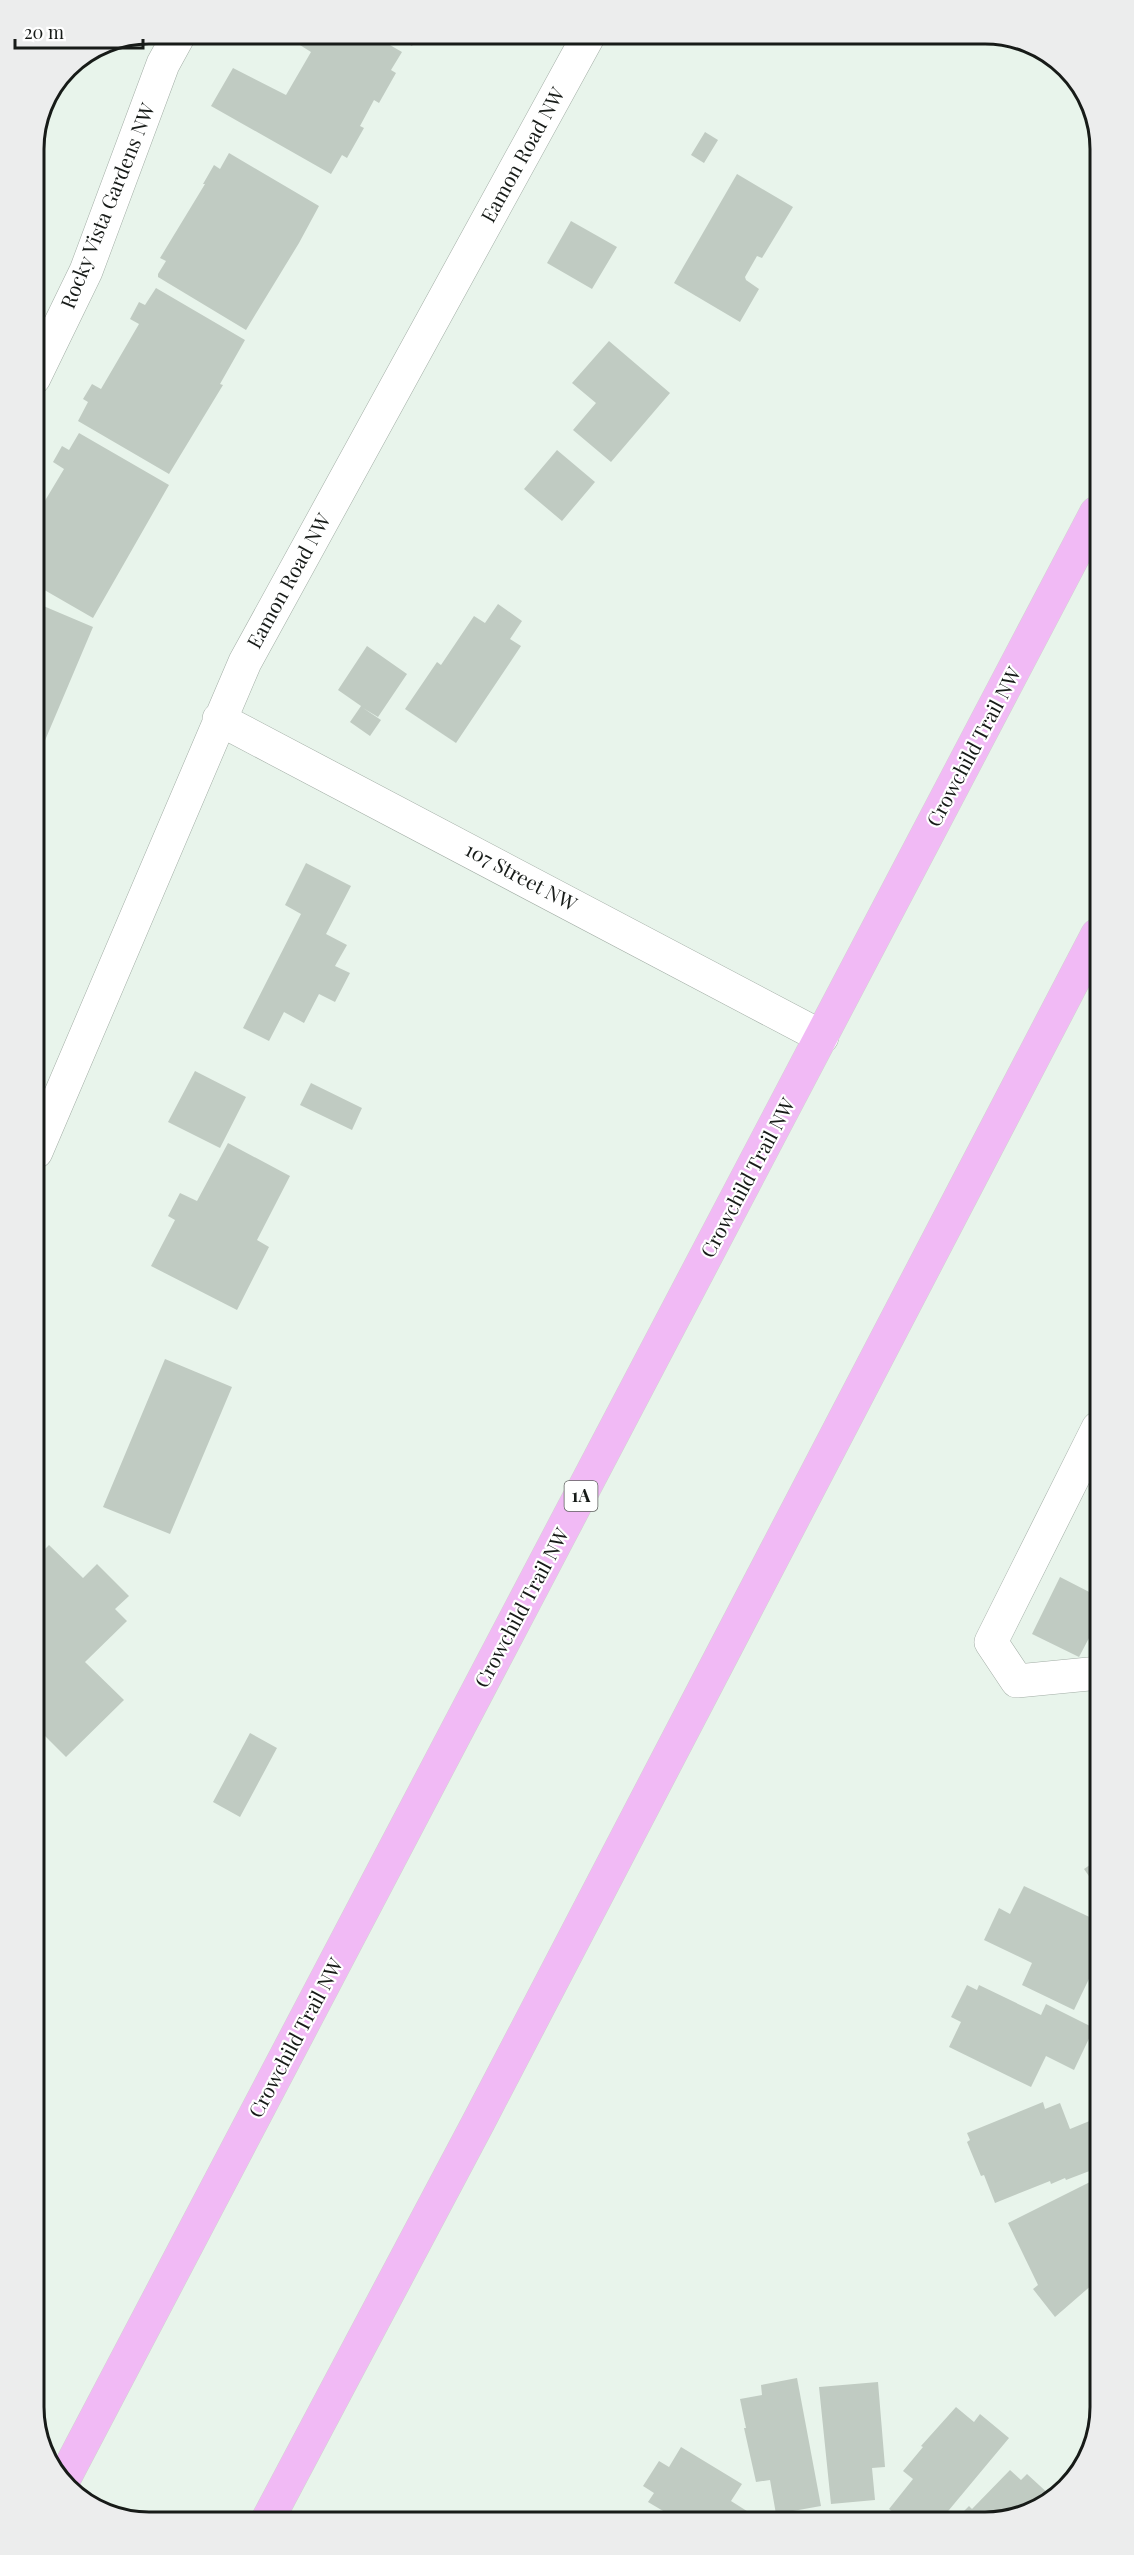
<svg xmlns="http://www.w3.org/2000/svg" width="1134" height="2555" viewBox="0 0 1134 2555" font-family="'Playfair Display',serif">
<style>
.building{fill:#c0cbc2}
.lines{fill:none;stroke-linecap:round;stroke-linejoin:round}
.minor-casing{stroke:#a2ada5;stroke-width:34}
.highway-casing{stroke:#d1d1d1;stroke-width:34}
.minor{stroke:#fff;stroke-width:33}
.highway{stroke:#f1baf5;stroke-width:33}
.labels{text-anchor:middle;stroke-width:4.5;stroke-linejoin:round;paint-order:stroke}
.shield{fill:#fff;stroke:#5d5f5d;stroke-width:1.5}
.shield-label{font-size:18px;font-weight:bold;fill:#171b18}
.street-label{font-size:20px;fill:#171b18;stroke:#fff}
.rim{fill:none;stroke:#171b18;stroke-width:3}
</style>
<rect width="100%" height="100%" fill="#e8f4eb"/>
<path class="building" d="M281,33h88l33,19 -11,18 5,3 -17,30 -5,-3 -14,26 4,2 -17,30 -5,-3 -11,19 -120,-68 22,-38 53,27 25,-43z
M390,33h29l-7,13z
M705,132l13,8 -14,23 -13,-8z
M229,153l90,53 -20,37 -53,87 -88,-53v-3l8,-13 -6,-3 45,-74h-2l11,-19 6,4z
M737,174l56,33 -31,51 -5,-2 -12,21 1,3 13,9 -19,33 -66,-39z
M571,221l46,26 -25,42 -45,-26z
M156,288l89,52 -25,44 3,1 -54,89 -91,-53 10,-19 -5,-3 9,-15 9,5 38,-65 -9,-5 9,-17 6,3z
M609,341l61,52 -59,69 -38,-32 23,-27 -24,-20z
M79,433l90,52 -76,133 -59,-34v-65l30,-50 -11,-7 9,-16 7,4z
M557,450l38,32 -33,39 -38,-32z
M34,602l59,25 -58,137z
M498,604l24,17 -12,18 11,7 -65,97 -51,-34 32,-47 4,3 33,-49 11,7z
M367,646l40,28 -29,43 -15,-9 18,12 -11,16 -20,-14 11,-16 -23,-16z
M306,863l45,23 -25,48 21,11 -12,21 15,7 -15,29 -16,-8 -15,29 -20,-11 -15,29 -26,-13 58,-114 -16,-9z
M195,1071l51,26 -26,51 -52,-26z
M311,1083l51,25 -10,22 -52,-25z
M228,1143l62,33 -33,64 12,7 -32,63 -86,-44 24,-46 -7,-4 12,-23 17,8z
M165,1359l67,28 -62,147 -67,-27z
M49,1545l34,33 14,-14 32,32 -14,13 12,12 -42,41 39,38 -58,57 -29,-29v-92l5,-5 -5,-5v-69z
M1060,1577l39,20v22l-20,38 -47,-23z
M250,1733l27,15 -37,69 -27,-15z
M1100,1858v34l-16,-23z
M1024,1886l76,36v34l-26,54 -52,-25 10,-22 -48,-23 15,-32 11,6z
M967,1985l10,5 2,-5 62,30 5,-11 48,24 -20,42 -28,-14 -15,31 -82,-40 12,-25 -10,-5z
M1043,2102l2,7 15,-6 10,26 22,-9 8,19v28l-34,13 -1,-2 -14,6 -1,-3 -55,22 -11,-28 -3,1 -14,-34 3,-2 -3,-7z
M1096,2179l4,8 1,90 -46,40 -22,-28 5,-4 -30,-62z
M797,2378l24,128 -45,8 -6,-34 -14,2 -12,-54h2l-6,-29 22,-4 -1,-10z
M878,2382l7,85 -13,1 3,32 -44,4 -12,-117z
M956,2407l18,15 6,-8 29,24 -65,78 -45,1 -10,-8 24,-30 -10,-8 20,-24 -2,-1z
M681,2447l61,37 -11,17 27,17h-83l-27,-16 6,-9 -11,-7 16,-25 10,6z
M1010,2470l11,10 6,-6 24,22 -28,20h-64l10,-10 3,3z"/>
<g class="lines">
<g class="minor-casing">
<path id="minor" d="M34,378l52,-107 77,-207 17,-31
M219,719l603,318
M36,1152l209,-490 345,-629
M1098,1428l-107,214 26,39 82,-8"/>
</g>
<g class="highway-casing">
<path id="highway" d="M64,2479l1032,-1966
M267,2521l211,-398 619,-1188"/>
</g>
<use href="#minor" class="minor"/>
<use href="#highway" class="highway"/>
</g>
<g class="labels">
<rect class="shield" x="564.5" y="1481" width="33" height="30" rx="4.5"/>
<g class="shield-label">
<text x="581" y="1502">1A</text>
</g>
<g class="street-label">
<text transform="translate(523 155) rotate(-61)" y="7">Eamon Road NW</text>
<text transform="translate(108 206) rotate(-68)" y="7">Rocky Vista Gardens NW</text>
<text transform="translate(289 581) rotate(-61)" y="7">Eamon Road NW</text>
<text transform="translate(974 747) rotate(-62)" y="7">Crowchild Trail NW</text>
<text transform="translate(521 877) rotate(28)" y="7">107 Street NW</text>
<text transform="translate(748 1178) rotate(-62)" y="7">Crowchild Trail NW</text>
<text transform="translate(522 1608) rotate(-62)" y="7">Crowchild Trail NW</text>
<text transform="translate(296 2038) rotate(-62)" y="7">Crowchild Trail NW</text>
</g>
</g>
<path d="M0 0H1134V2555H0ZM149 44H985A105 105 0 0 1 1090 149V2407A105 105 0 0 1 985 2512H149A105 105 0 0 1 44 2407V149A105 105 0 0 1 149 44Z" fill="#eceded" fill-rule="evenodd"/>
<path class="rim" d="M149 44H985A105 105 0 0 1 1090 149V2407A105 105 0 0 1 985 2512H149A105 105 0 0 1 44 2407V149A105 105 0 0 1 149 44Z"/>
<path d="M15 39v9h128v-9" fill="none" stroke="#171b18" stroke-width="3"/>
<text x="24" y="39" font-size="18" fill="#171b18" stroke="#ffffff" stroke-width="4.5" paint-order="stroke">20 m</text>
</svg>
